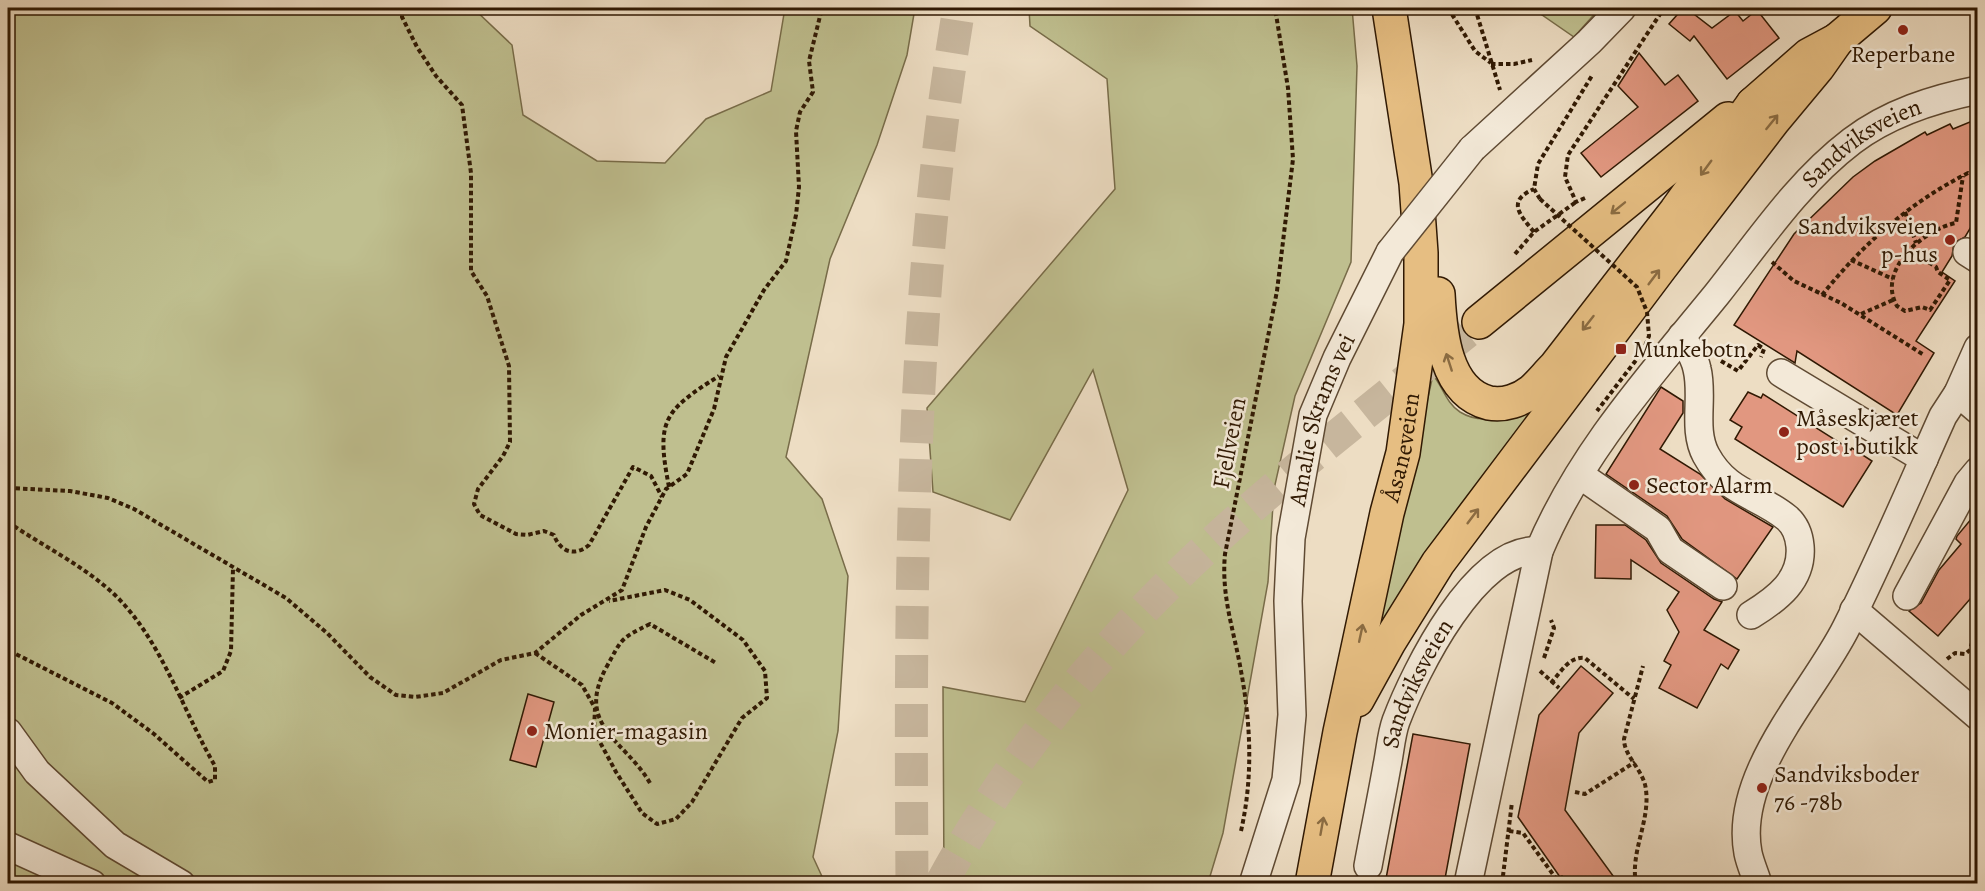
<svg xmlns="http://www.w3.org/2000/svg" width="1985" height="891" viewBox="0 0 1985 891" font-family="Alegreya,serif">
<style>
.green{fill:#bfbf8f;stroke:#786c49;stroke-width:1.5}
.building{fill:#e19780;stroke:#301903;stroke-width:1.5}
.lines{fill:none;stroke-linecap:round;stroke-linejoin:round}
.highway-tunnel{stroke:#c7b69d;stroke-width:33;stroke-dasharray:33 16;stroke-linecap:butt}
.minor-casing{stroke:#5f4a33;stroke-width:30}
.major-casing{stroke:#301903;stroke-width:36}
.highway-casing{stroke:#301903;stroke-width:36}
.path{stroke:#301903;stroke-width:4;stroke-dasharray:4.5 3;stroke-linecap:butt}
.minor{stroke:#f3e9d8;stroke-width:27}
.major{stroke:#e6be82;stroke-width:33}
.highway{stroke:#e6be82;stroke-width:33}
.minor-bridge-casing{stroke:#5f4a33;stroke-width:30;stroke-linecap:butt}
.path-bridge{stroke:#301903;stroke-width:4;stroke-dasharray:4.5 3;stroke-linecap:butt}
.minor-bridge{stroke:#f3e9d8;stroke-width:27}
.oneway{stroke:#8b6c42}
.poi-dot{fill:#8f2418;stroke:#f3e9d8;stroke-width:2}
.labels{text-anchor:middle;stroke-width:5;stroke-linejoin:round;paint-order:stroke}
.poi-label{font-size:24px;fill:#301903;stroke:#f3e9d8;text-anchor:start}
.street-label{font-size:24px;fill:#301903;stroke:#f3e9d8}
</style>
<rect width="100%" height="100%" fill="#edddc3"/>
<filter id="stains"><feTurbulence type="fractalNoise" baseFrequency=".00333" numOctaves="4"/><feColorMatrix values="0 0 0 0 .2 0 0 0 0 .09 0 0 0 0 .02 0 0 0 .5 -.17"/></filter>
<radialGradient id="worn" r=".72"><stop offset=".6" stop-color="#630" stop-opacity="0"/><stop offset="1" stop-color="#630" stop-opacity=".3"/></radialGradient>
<path class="green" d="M8,8h465l39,37 11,70 74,46 68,2 41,-44 65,-28 14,-83h130l-8,47 -30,90 -47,114 -44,198 36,42 26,77 -10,155 -25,126 12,26h-817z
M1029,8h323l5,58 -6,196 -56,134 -21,93 -6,93 -45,251 -15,50h-264l-1,-196 82,15 103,-212 -35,-120 -83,150 -77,-28 -6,-84 188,-219 -8,-110 -77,-53z
M1532,8h68l-26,29z
M1572,365l-188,264 -7,-5 56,-249c10,12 13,28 27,37 41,25 83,-24 112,-47z"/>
<path class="building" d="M1671,8h15l26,20 23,-17 8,10 14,-11 22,28 -52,41 -33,-43 -4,5 -21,-17 8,-9z
M1639,53l26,32 13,-10 20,26 -97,76 -20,-24 57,-46 -20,-21z
M1977,119v98l-12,20 -11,6 -2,13 -10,16 13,9 -39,60 18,12 -37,62 -100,-64 -2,12 -61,-38 60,-91 59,-57 22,-16 50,-29 2,3 23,-11 3,5z
M1661,387l22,14v12l-23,36 40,25 25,25 48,28 -36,52 -55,-40 -15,-23 -61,-42z
M1748,392l13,6 2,-4 88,56 1,-2 20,13 -29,46 -108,-68 7,-12 -12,-7z
M1977,512v79l-39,45 -29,-25 12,-8 18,-33 22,-26 -5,-5 1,-3z
M1596,525h29l21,15 15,23 53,36 8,3 -18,28 35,20 -11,19 -7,-5 -24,44 -38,-20 12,-23 -7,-4 15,-29 -12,-22 12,-18 -48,-32v19l-36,-1z
M1581,666l32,27 -34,40 -14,77 54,74h-51l-6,-8 -2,1 -42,-60 21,-102z
M528,694l26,8 -18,65 -26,-7z
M1413,734l57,10 -26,140h-59z"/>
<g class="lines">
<path class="highway-tunnel" d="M912,884c-2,-294 -2,-586 47,-876
M941,884c62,-115 144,-218 236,-308 94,-92 200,-171 302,-254"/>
<g class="minor-casing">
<g id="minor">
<path d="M1472,149l117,-107 33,-34"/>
<path d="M1967,252l11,7"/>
<path d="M1682,336c5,10 13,22 15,33 7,28 -5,60 9,86 21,39 52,39 81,63 8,7 12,17 13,28 3,34 -23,53 -49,69"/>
<path d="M1781,373l143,86"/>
<path d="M1958,393l20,17"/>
<path d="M1580,475l78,54 12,21 53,36"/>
<path d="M1907,596l61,-113 10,-12"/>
<path d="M1854,610l124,106"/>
<path d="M8,732l29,40 78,73 66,39"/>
<path d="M8,846l84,38"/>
<path id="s1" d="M1368,866c6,-33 13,-66 19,-100 3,-14 4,-31 9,-45 19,-50 80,-175 143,-170"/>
<path id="s2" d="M1253,884l33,-104 6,-65 -4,-114 3,-63 22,-123 24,-57 53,-106"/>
<path id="s3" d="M1468,884l71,-333c41,-98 112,-176 178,-257 42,-53 81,-112 135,-153 37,-28 81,-42 126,-51"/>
<path d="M1758,884c-3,-10 -8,-21 -10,-31 -15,-79 66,-161 98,-225 35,-69 65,-141 97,-212l15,-23 20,-45"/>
</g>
</g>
<g class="major-casing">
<path id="major" d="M1753,104l56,-49 28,-15 38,-32"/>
</g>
<g class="highway-casing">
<g id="highway">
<path d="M1438,294c2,39 7,98 51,109 15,3 32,-3 43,-12 8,-7 15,-16 23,-24l121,-156 77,-107"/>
<path d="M1479,322l249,-203"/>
<path d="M1357,700l32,-58 49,-79 222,-295 113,-147 45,-54 19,-27"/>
<path id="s4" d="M1312,884l28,-152 47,-219 16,-60 18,-129v-71l-5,-70 -27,-175"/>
</g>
</g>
<path class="path" d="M402,8v9l15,30 19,29 26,29 9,68v98l16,25 22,70 1,76 -7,14 -25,33 -4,15 6,11 36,19 11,1 17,-4 10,4c6,17 21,22 35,10l44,-78 18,9 11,21
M1448,8l27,43 16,12
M1475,8l25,82
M1491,64h23l18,-4
M1585,198l-9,4 -11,-25 3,-22 96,-147
M1540,199l-6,-10 4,-25 55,-90
M1905,212l11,31
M1534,232c-14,-17 -28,-31 0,-43
M1910,250l26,17 2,5 12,8 -20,30 -8,-3 -17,4 -8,-5c-21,-36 27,-77 59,-83l7,-47
M1515,254l19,-22 42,-30
M1851,260l42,19
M1772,262l22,19 47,22 83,52
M1822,295c41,-51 87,-92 146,-122l10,5
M1861,314l32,-14
M1721,361l17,10 20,-26 6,4 -3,8
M669,487c-13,-66 -6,-76 50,-111
M8,488l62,3 38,7 26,11 152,89 41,35 43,44 26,18 19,2 28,-4 58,-33 34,-7 46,-38 41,-25 24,-63 20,-38 21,-15 27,-65 12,-52 38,-67 22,-29 10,-46 3,-28 -3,-56 4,-19 13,-20 -4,-31 13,-53
M8,522c36,25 79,45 110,76 45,46 65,113 97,168v14l-7,2 -54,-48 -42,-31 -104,-53
M535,653l47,32 13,23 -1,23 22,41 26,41 15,11 19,-5 16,-17 50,-84 25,-20 -2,-27 -22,-31 -53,-40 -25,-10 -56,11
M1544,658l10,-30 -3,-8
M1947,659l8,-6 10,1 5,-4 8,-29
M1540,671l19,17
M1551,683c10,-11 18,-27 34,-25l49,41
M179,698l44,-27 8,-20 2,-83
M650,783c-25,-43 -75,-57 -44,-115 16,-29 13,-29 44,-44l66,39
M1575,792l10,2 50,-32
M1241,831c12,-53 10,-106 0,-160 -7,-41 -20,-74 -16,-117l52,-263 16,-132 -5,-71 -13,-80
M1509,831l14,2 37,51
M1502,884l10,-82
M1636,884c-6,-32 14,-62 10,-94 -2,-20 -22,-33 -22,-51l19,-73"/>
<use href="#minor" class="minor"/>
<use href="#major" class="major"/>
<use href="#highway" class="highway"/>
<g class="minor-bridge-casing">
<path id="minor-bridge" d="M1390,252l82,-103"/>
</g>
<path class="path-bridge" d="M1540,199l97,88 10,25 2,24 -6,15 -46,60"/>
<use href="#minor-bridge" class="minor-bridge"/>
</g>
<defs><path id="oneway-shaft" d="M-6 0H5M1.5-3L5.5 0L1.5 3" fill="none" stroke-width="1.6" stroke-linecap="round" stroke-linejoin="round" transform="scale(1.5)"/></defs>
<g class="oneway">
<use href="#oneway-shaft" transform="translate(1772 122) rotate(-51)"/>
<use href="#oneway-shaft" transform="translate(1706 168) rotate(126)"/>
<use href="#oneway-shaft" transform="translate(1618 208) rotate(141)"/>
<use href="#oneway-shaft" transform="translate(1654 277) rotate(-53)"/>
<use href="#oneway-shaft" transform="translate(1588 323) rotate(128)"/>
<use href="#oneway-shaft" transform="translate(1449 362) rotate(-108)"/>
<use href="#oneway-shaft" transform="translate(1473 516) rotate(-53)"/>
<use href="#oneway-shaft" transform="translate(1361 633) rotate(-78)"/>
<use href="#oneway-shaft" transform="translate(1322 826) rotate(-80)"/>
</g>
<g class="poi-dot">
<circle cx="1903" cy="30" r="6"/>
<circle cx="1950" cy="240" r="6"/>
<rect x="1615" y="343" width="12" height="12" rx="3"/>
<circle cx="1784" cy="432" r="6"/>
<circle cx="1634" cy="485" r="6"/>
<circle cx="532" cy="731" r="6"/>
<circle cx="1762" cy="788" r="6"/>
</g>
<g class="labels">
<g class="poi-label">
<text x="1903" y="62" text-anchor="middle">Reperbane</text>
<text x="1938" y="234" text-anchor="end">Sandviksveien<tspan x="1938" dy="28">p-hus</tspan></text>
<text x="1633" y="357">Munkebotn</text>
<text x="1796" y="426">Måseskjæret<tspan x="1796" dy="28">post i butikk</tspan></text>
<text x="1646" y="493">Sector Alarm</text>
<text x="544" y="739">Monier-magasin</text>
<text x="1774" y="782">Sandviksboder<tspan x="1774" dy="28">76 -78b</tspan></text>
</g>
<g class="street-label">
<text dy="8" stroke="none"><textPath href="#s3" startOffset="866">Sandviksveien</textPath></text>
<text dy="8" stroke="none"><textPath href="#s2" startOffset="474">Amalie Skrams vei</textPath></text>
<text transform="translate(1229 443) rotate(-79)" y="8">Fjellveien</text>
<text dy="8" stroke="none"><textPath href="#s4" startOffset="446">Åsaneveien</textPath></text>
<text dy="8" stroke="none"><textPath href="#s1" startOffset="190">Sandviksveien</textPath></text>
</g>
</g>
<rect width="1985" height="891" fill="none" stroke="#edddc3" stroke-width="30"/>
<rect x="9" y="9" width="1967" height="873" fill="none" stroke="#301903" stroke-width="3"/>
<rect x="15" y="15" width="1955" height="861" fill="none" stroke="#301903" stroke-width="1.5"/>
<rect width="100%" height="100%" filter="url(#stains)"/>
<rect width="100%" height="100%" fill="url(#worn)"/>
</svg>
